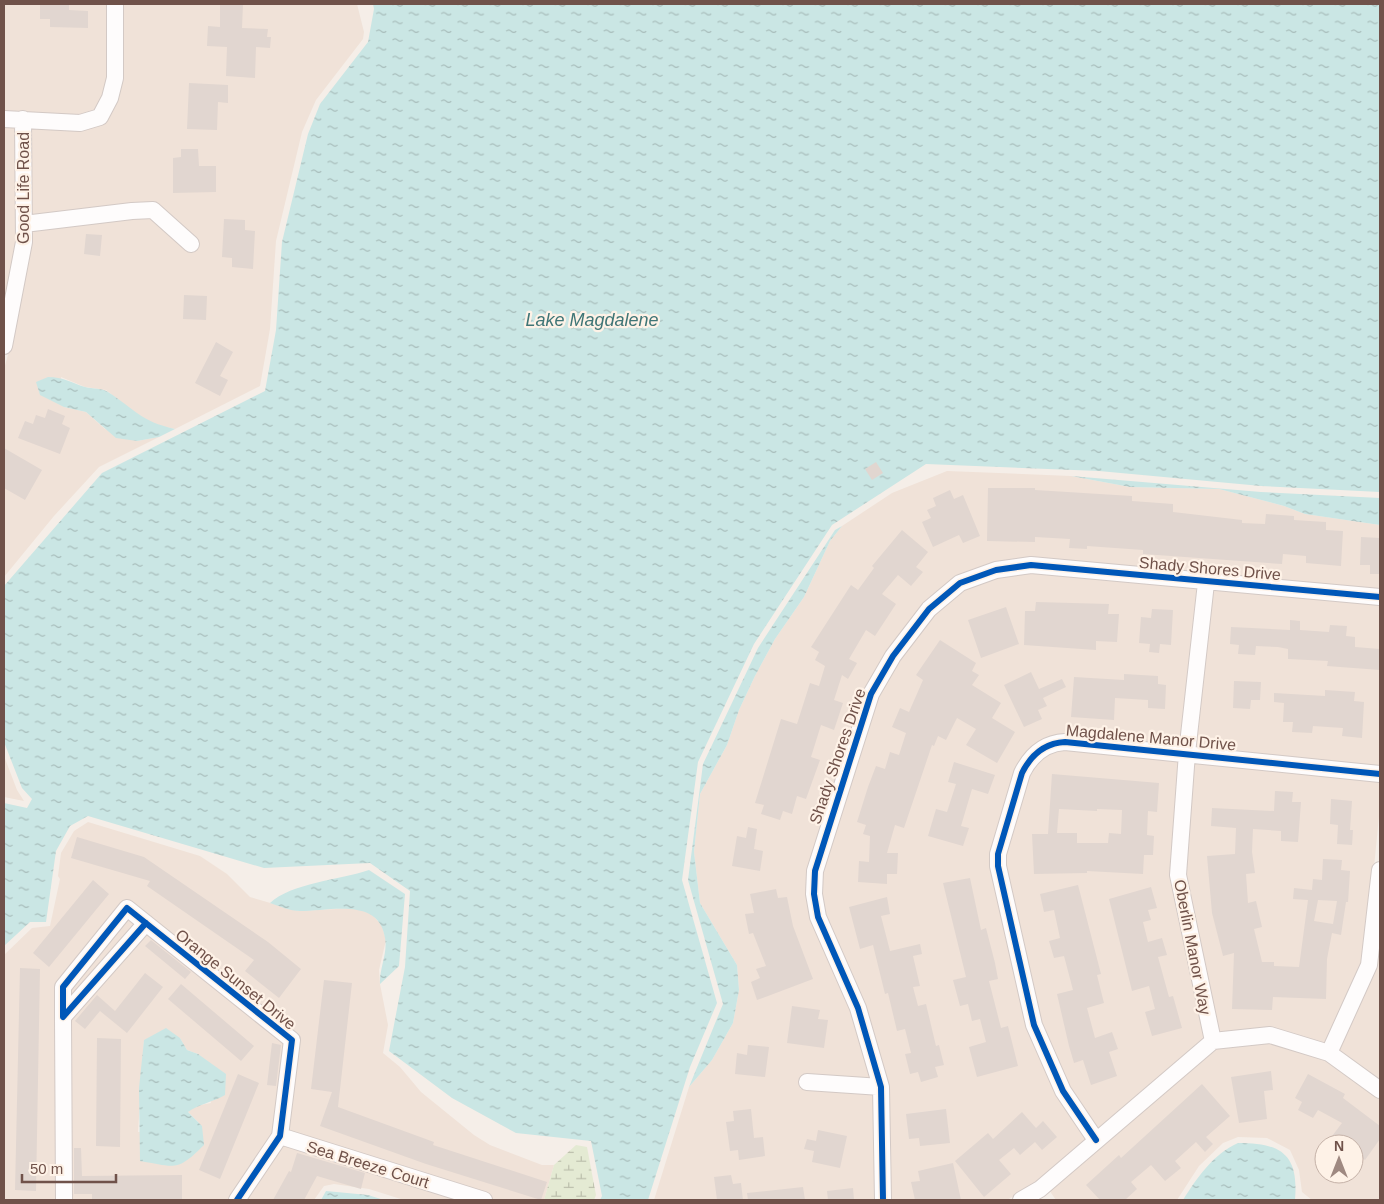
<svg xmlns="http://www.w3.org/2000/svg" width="1384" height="1204" viewBox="0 0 1384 1204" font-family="Helvetica,sans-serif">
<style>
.residential{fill:#f0e2d8;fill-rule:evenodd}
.wetland{fill:url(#wetland-marsh)}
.water{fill:url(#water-ripples)}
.building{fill:#e1d6d0;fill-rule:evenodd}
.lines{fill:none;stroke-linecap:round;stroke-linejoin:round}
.minor-casing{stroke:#d3c9c5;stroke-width:18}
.minor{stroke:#fefcfc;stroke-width:16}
.cycleway-casing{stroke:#fef2e7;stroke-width:9}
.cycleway{stroke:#0057b8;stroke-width:6}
.labels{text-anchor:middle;stroke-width:4.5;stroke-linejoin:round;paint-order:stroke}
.street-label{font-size:16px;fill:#70524a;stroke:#fef2e7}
.water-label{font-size:18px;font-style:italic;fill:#3f7576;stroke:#fef2e7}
</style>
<defs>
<pattern id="wetland-marsh" width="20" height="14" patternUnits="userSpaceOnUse" patternTransform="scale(1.25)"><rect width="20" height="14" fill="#e4ead3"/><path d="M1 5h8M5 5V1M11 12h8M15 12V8" fill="none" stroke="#bdc0ad"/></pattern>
<pattern id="water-ripples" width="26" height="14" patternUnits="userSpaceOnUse" patternTransform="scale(1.25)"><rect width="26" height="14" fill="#cae6e4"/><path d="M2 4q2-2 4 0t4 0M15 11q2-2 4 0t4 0" fill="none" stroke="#a8bdbb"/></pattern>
</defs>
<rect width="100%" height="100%" fill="#f5eee8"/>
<path class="residential" d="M4,4h105v73l-5,18 -9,16 -15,5 -76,-4z
M122,4h235l7,28 -1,7 -47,61 -14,32 -26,109 -6,88 -10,57 -85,43 -19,-4 -20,-11 -30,-24 -21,-3 -24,-10 3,30 22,5 19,17 32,12 22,-4 -60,30 -45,49 -50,61v-208l7,-25 19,-217 71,-3z
M4,126h13l1,115 -14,73z
M947,471l124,5 59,11 89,2 65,17 21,8 75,11v65l-350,-32 -35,5 -22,6 -31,18 -34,37 -99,245 63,210 -71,-4 -1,14 74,5 3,106h-223l35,-113 23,-27 21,-37 6,-33 -2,-25 -37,-62 -6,-51 6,-58 27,-49 12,-35 16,-34 20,-37 29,-42 26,-56 12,-15 50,-33z
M1031,573l168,16 -17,156 -105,-10 -32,4 -53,113 36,176 59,111 -51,44 -29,17h-117l-2,-120 -58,-151 -9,-29v-27l44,-143 20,-50 48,-66 30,-24 34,-13z
M1212,590l168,15v162l-185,-21z
M1065,749l115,10 -8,106 33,174 -108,91 -29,-43 -28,-64 -35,-158v-10l27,-88 18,-15z
M4,756l13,34 7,11 -20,-4z
M1193,761l187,20v25l-14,143 -4,13 -36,82 -108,-10 -33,-148z
M88,822l112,34 27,18 23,23 48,14 57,-3 17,6 10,12 4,14 -7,30 1,14 8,41 -5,28 17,14 21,25 53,43 16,10 52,20h12l-10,35h-140l-35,-11 -35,-5 -10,2 -10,14h-310v-245l28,-27 18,-2 10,-47 -2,-3 3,-23 13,-22zM180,1038l7,12 11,4 13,49 -16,3 -7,6 14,14 -64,6 6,-92z
M1380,933v148l-43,-31z
M1269,1043l57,17 54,39v101h-68l-10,-8 -3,-22 -9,-20 -23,-12 -29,-1 -15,6 -24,23 -22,34h-121l-7,-10 166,-142zM1324,1144h30v30h-30z"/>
<path class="wetland" d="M576,1145l11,2 9,48 -2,5h-50l10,-35z"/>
<path class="water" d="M373,4h1007v488l-119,-6 -162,-15 -173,-7 -94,61 -78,119 -56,118 -16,118 35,123 -27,64 -42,133h-48l2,-4 -11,-55 -75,-8 -64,-35 -63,-47 16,-84 5,-76 -40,-28 -106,5 -176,-52 -18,10 -14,25 -10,71h-16l-26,24v-143l23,5 5,-9 -10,-11 -18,-46v-156l98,-113 163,-82 11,-61 6,-88 26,-108 12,-30 48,-62 6,-33z
M48,377c15,0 24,6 37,10 8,2 17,1 23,5 28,18 32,29 67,37l-16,8 -22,4 -21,-3 -30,-26 -22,-5 -24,-12 -4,-13z
M1071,476l190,16 119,6v27l-75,-11 -21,-8 -65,-17 -89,-2z
M842,526l-12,15 -26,56 -29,42 -20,37 -16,34 -12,35 -27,49 -6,58 6,51 37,62 2,25 -6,33 -21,37 -23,27 34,-83 -35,-124 15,-116 55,-116 77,-118z
M369,870l36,24 -6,72 -19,18c-1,-15 8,-31 5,-46 -6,-41 -55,-27 -85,-27 -10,0 -21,-5 -30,-8 21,-20 70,-23 99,-33z
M166,1028l14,10 7,12 11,4 28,20 -1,21c-12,7 -26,9 -37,17l14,14 2,19c-27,27 -28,22 -64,16l-1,-73 5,-48z
M1238,1143c43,0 61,11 57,57h-112c14,-22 30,-46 55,-57z
M326,1191l42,4 16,5h-63z"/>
<path class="building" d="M40,4h29v6l19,1v17l-38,-1v-8h-10z
M220,4h23l-1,24 26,1 -1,8h4l-1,11 -14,-1 -1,31 -29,-2 1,-29 -20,-1 1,-20 12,1z
M189,83l39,2v18l-10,-1 -1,28 -30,-1z
M181,149h17l1,17h17v26l-43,1v-35l8,-1z
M224,219l21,1v10l10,1 -2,38 -21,-2v-9l-10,-1z
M86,234l16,1 -2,21 -16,-2z
M184,295l23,1 -1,24 -23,-1z
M216,342l17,10 -13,24 8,4 -8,16 -25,-13z
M48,409l17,7 -3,8 8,4 -10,26 -42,-16 7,-17 8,3 3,-9 9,3z
M4,448l38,22 -17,30 -21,-12z
M876,462l7,11 -11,7 -7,-11z
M988,488h47v2l97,6v5l41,3v8l69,8v3l23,1 1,-10 28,2v4l32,2v8l17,1 -2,35 -35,-3v-7l-23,-2 -1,10 -139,-10v-4l-56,-4v3l-18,-1 1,-9 -35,-2v5l-48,-1z
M950,490l4,9 9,-4 17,41 -17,7 -4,-8 -26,12 -11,-25 9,-4 -4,-8 9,-4 -3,-8z
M902,530l26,22 -12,15 7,5 -12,14 -13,-11 -16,19 14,10 -21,32 -9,-6 -17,29 8,4 -9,16 -6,-4 -8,25 9,3 -9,27 -13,-5 -10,32 9,3 -14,39 -9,-3 -5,18 -9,-3 -3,9 -19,-6 3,-9 -9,-2 26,-84 16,5 13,-41 9,3 6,-20 -10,-6 4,-8 -8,-5 40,-62 7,5 16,-22 -2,-2z
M1361,537l19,1v36h-10v-9h-10z
M1036,602l73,2 -1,10h11l-2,28 -21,-1v9l-72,-5 1,-34h10z
M1006,607l13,37 -38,14 -13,-38z
M1152,609l21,1 -2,35 -11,-1 -1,9 -10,-1 1,-8 -11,-1 2,-26 10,1z
M1290,620l10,1v9l29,2 1,-7 17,1 -1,10 9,1v10l25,2v21l-53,-4 1,-5 -40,-2v-10l-10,-2 -22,-1 -1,9 -17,-1 1,-9 -9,-1 1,-17 59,3z
M940,640l36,23 -4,8 7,4 -7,10 29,18 -9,15 23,14 -18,31 -31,-18 10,-16 -19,-11 -11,22 -8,-4 -4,10 -2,-1 -28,83 -9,-3 -8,28h11l-1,21h-10v10l-29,-2 1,-21 10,1 1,-26 -7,-2 3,-9 -9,-3 11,-35 8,-21 9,3 5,-17 9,3 7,-22 -14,-6 8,-19 9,4 14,-32 -7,-5z
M1031,672l8,17 23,-10 4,8 -23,11 4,8 -9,4 4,9 -18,8 -20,-42z
M1124,674l34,2v8l8,1 -1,24 -17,-1v-8l-33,-2 -1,22 -43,-3 3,-40 50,3z
M1234,681l27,1 -1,18h-9l-1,9 -17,-1z
M1325,690l30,2 -1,9 10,1 -2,36 -20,-2 1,-8 -30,-2 -1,7 -20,-1 1,-10h-10l1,-19 -10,-1v-9l51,3z
M954,762l41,13 -7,19 -16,-5 -11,37 8,2 -6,18 -35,-10 8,-27 11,3 9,-28 -8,-2z
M1052,774l107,9 -2,29 -9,-1 -1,24 7,1 -1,19h-9l-1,19 -56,-3v2l-53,1 -2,-40h16zM1059,809l38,2v-2l25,1 -1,24 -12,-1 -1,10h-31v-10h-20z
M1275,791l18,1 -1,10h9l-3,40 -17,-1v-10l-28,-2 -1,23 3,21 -9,1 2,29 8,-2 6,26 -8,2 8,33h12v4l25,1 9,-67 -15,-1 1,-11 18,2 1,-11 9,1 1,-21 19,1 -1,10 9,1 -2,31h-2l-5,33 -9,-2 -5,26 -1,40 -53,-2 -1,13 -40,-1 2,-56 -11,3 -11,-43 -5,-57 28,-2 1,-26 -25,-2 1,-18 62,3zM1318,900l19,1 -4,23 -19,-3z
M1331,799l21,2 -2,29h3l-1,15 -15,-1 1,-19 -8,-1z
M748,827l9,2 -3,20 9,2 -3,20 -28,-5 5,-30 9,2z
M77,837l67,20 124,85 33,27 -22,29 -34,-27 9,-11 -107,-74 3,-5 -79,-23z
M970,878l11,52 5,-2 9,35 3,16 -9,2 12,47 7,-2 10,40 -41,11 -8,-30 17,-5 -6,-23 -8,2 -4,-17 -8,2 -7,-26 13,-3 -23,-94z
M93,880l16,14 -60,73 -16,-14z
M1078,885l23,89 -4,1 7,28 -17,5 8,30 17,-6 6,17 -9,3 8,24 -26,9 -8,-25 -9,3 -5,-17 -12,-52 16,-4 -9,-34 -10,2 -5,-17 11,-3 -6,-28 -10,2 -4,-18z
M1151,887l6,21 -9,2 3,10 -8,2 5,20 14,-4 5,17 -9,2 11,40 4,-1 9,32 -30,8 -7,-24 10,-3 -6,-23 -17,5 -23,-92z
M776,889l2,9 9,-1 6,29 20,53 -56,21 -6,-18 9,-4 -4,-9 10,-3 -13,-33 -4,1 -4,-20 9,-1 -4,-19z
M887,897l3,17 -9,2 9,35 30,-7 2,10 -9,2 7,30 -7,1 5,19 8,-2 10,42 3,-1 5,20 -9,2 3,10 -17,5 -3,-10 -8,2 -5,-20 6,-1 -6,-24 -8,2 -9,-38 -3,1 -12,-49 -13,4 -11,-42z
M151,940l40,32 -6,7 -40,-33z
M20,968l20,1 -4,222 -21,-1z
M145,973l18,14 -36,46 -27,-22 -15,18 -10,-8 22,-26 18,16z
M324,980l28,3 -14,124 96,35 -1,3 114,37 -6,18 -115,-36 -106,-38 12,-34 -21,-3z
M181,984l73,62 -13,15 -73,-62z
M792,1006l28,4 -2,9 10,1 -4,28 -37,-5z
M97,1038l24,1 -1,108 -24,-1z
M272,1043l9,2 -5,41 -9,-1z
M748,1045l21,2 -4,30 -30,-3 2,-21 10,2z
M1271,1071l2,19 -9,1 3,28 -28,4 -8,-46z
M238,1074l21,9 -39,96 -21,-9z
M1308,1074l37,20 -2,4 37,28v13l-15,21 -11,-8v-8h-28l16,-21 -24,-13 -5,8 -15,-8 4,-8 -7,-4z
M1202,1084l28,32 -24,21 7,7 -8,8 -9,-10 -21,19 6,7 -16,13 -14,-16 -20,17 6,7 -12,11h-25l-14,-15 33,-30 2,3z
M751,1109l3,29 9,-1 2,19 -26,4 -1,-10 -8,1 -4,-29 8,-1 -1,-10z
M946,1109l4,34 -30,3 -1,-8 -10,1 -3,-25z
M1022,1112l14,16 7,-7 14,16 -15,13 -7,-8 -15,13 -6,-7 -15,12 12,14 -27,23 -29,-36 33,-28 5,6z
M818,1130l29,6 -7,32 -28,-6 2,-11 -10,-2 3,-10 9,2z
M74,1148h7l1,28 100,-1v24l-90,1v-6h-18z
M297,1153l68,20 -4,16 -44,-13 -13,24h-31l16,-29 2,1z
M953,1163l8,37h-46l-4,-18 9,-1 -2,-10z
M731,1175l2,9 8,-1 2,17h-26l-3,-23z
M803,1187l2,13h-57l-1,-7z
M853,1188l1,12h-26l-1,-9z"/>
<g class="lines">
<g class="minor-casing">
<path id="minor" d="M4,119l76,4 20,-6 10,-19 5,-20v-74
M24,224l108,-13 21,-1 38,34
M4,346l20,-104 -1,-123
M1206,583l-19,170 -9,122 35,166
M146,923l-83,94v-30l64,-79 165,132 -12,96 -43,64
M63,1017l1,183
M1329,1053l40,-88 11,-95
M807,1082l74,5
M280,1136l204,64
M1096,1140l-33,-49 -29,-66 -36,-159v-12l24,-81c9,-18 22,-30 43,-31l315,32
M883,1200l-2,-113 -23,-79 -40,-91 -4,-23 1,-23 56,-177 22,-38 36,-47 31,-26 36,-13 35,-5 349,32
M1021,1200l19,-11 173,-148 57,-6 59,18 51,37"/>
</g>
<use href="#minor" class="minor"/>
<g class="cycleway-casing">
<path id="cycleway" d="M146,923l-83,94v-30l64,-79 165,132 -12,96 -43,64
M1096,1140l-33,-49 -29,-66 -36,-159v-12l24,-81c9,-18 22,-30 43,-31l315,32
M883,1200l-2,-113 -23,-79 -40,-91 -4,-23 1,-23 56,-177 22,-38 36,-47 31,-26 36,-13 35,-5 349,32"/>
</g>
<use href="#cycleway" class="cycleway"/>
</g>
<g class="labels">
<g class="street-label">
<text transform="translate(23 188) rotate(-90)" y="6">Good Life Road</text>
<text transform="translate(1210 568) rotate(5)" y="6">Shady Shores Drive</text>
<text transform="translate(1151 737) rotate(5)" y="6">Magdalene Manor Drive</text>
<text transform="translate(837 756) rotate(-71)" y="6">Shady Shores Drive</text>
<text transform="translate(1193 947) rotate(79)" y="6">Oberlin Manor Way</text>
<text transform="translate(236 979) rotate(39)" y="6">Orange Sunset Drive</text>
<text transform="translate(368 1164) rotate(17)" y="6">Sea Breeze Court</text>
</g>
<g class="water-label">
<text x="592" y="326">Lake Magdalene</text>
</g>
</g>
<rect width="1384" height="1204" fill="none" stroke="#70524a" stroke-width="10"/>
<g transform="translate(1339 1159)"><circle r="24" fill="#fef2e7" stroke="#c5b2a8"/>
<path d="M0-4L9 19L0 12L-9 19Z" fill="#9f8981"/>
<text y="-8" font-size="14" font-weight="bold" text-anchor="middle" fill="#70524a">N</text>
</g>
<path d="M22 1174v8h94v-8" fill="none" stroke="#70524a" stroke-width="2.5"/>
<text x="30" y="1174" font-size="15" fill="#70524a" stroke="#fef2e7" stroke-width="4" paint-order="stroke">50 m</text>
</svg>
